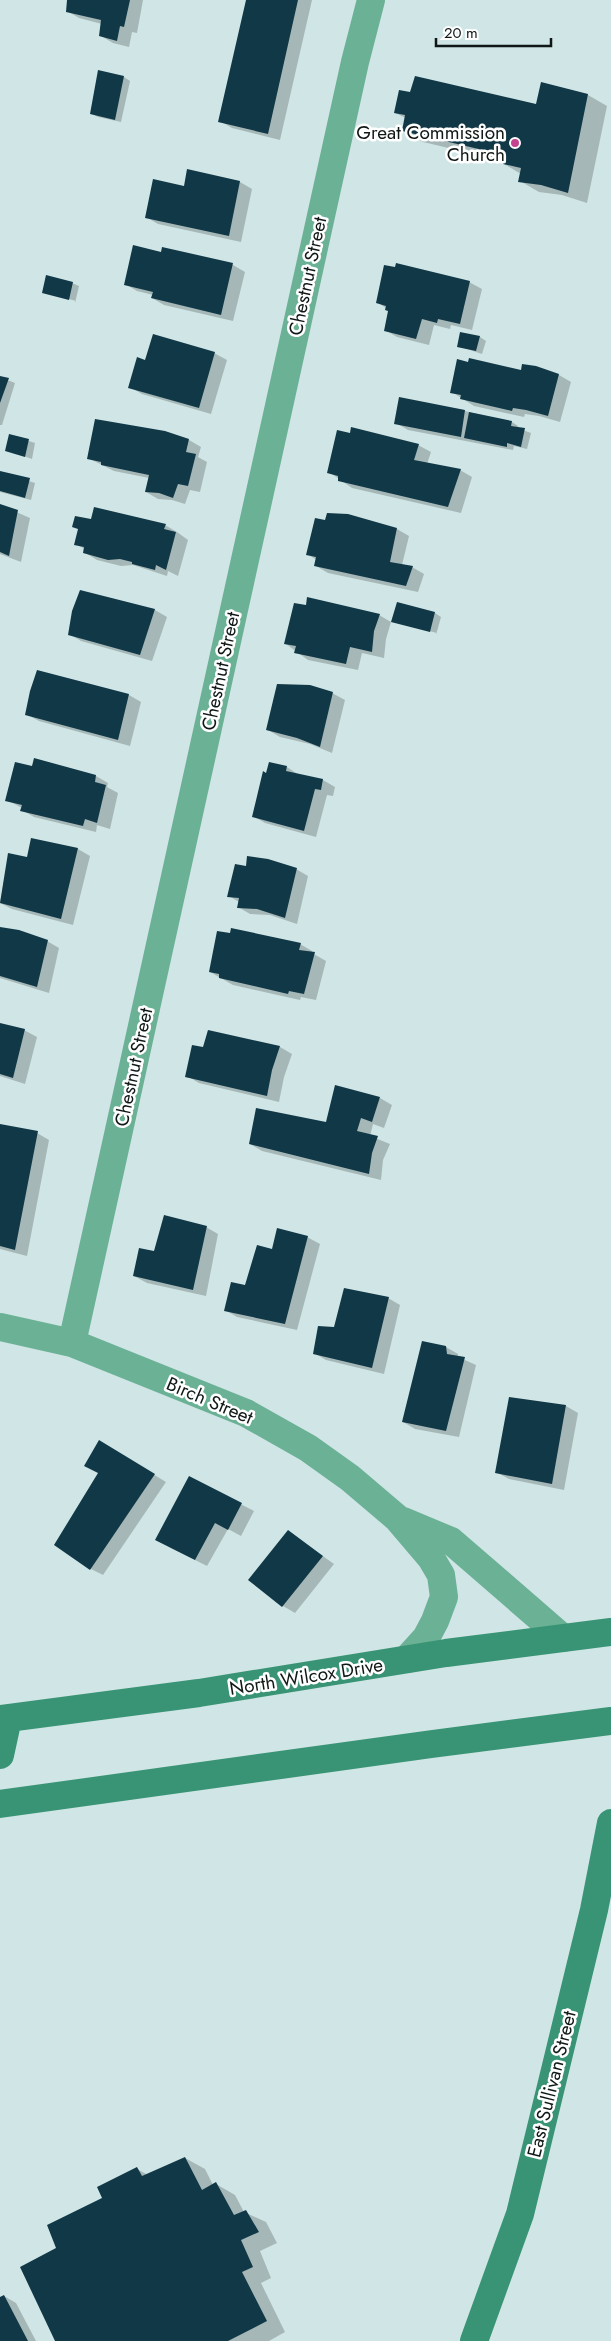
<svg xmlns="http://www.w3.org/2000/svg" width="611" height="2341" viewBox="0 0 611 2341" font-family="Jost,sans-serif">
<style>
.shadow{fill:#0003}
.building{fill:#113847}
.lines{fill:none;stroke-linecap:round;stroke-linejoin:round}
.minor{stroke:#6ab195;stroke-width:28}
.secondary{stroke:#389474;stroke-width:28}
.poi-dot{fill:#c3438f;stroke:#fff;stroke-width:2}
.labels{text-anchor:middle;stroke-width:5;stroke-linejoin:round;paint-order:stroke}
.poi-label{font-size:19px;fill:#0f1717;stroke:#fff;text-anchor:end}
.street-label{font-size:19px;fill:#0f1717;stroke:#fff}
</style>
<rect width="100%" height="100%" fill="#d0e5e5"/>
<path class="shadow" d="M68,0h75l-6,33 -5,-1 -3,15 -16,-4 -12,-7 1,-12 -23,-6 -12,-7z
M248,0h64l-32,140 -48,-12 -12,-7z
M99,72l25,5 6,4 -9,41 -23,-5 -6,-3z
M542,83l46,12 19,11 -20,97 -25,-8 -23,-3 -19,-11 1,-7 -17,-10v-3l-81,-19 -20,-12 3,-12 -11,-5 142,-8z
M188,170l52,12 12,7 -11,53 -83,-18 -12,-7 39,-29z
M163,248l70,17 12,7 -12,49 -69,-16 -12,-7 1,-3 -16,-4 -12,-7 36,-31z
M469,282l13,7 -10,41 -21,-5 -1,4 -16,-4 -5,20 -32,-8 -12,-7 4,-20 -12,-8z
M72,283l7,3 -4,17 1,-2 -32,-9z
M480,337l6,4 -4,13 -24,-8z
M214,353l13,7 -16,54 -69,-20 -12,-7 16,-25z
M523,366l36,9 12,7 -11,40 -21,-6 -14,-2 -1,3 -50,-11 -22,-14 69,-20z
M0,377l15,6 -13,42h-2z
M465,411l47,11 6,4 -1,2 14,5 -4,16 -13,-3 -1,4 -105,-20 -12,-7z
M10,435l25,8 -3,16 -26,-9z
M189,440l12,7 -3,10 9,5 -7,30 -10,-2 -5,14 -13,-4 -14,-1 -12,-7 3,-14 -35,-7 -26,-13z
M418,445l13,7 -4,12 33,6 12,7 -11,36 -109,-25 -23,-16z
M0,472l35,11 -4,17 -31,-8z
M0,505l30,13 -9,44 -21,-8z
M92,521l73,4 12,7 11,8 -10,36 -10,-5 -1,5 -34,-11 -12,1 -24,-6 -13,-8 1,-3 -10,-5z
M397,529l12,7 -7,29 10,2 12,7 -6,18 -90,-19 -12,-7 1,-6 -10,-6z
M398,604l37,9 6,4 -5,18 1,-2 -44,-11z
M155,610l12,7 -15,44 -71,-20 -12,-7z
M379,615l12,7 -5,17 -2,19 -22,-5 -4,17 -50,-10 -22,-16z
M38,672l91,23 12,7 -11,44 -91,-25 -13,-7z
M332,693l13,7 -13,53 -22,-9 -30,-7 -12,-7z
M35,760l61,16 12,7 -1,4 11,6 -8,36 -13,-4 -1,7 -62,-15 -12,-7v-2l-15,-8 25,-33z
M287,767l12,8 24,5 12,7 -2,9 -6,-1 -11,42 -51,-14 -12,-7z
M78,849l12,7 -17,69 -61,-16 -12,-6 9,-49 19,4z
M296,869l12,7 -11,48 -27,-9 -20,-1 -12,-7 1,-5 -10,-6z
M0,929l47,12 12,7 -10,45 -49,-15z
M300,944l12,7v2l14,8 -10,39 -15,-3 -1,3 -67,-15 -23,-13z
M0,1025l24,5 13,7 -12,47 -25,-8z
M208,1031l72,16 12,7 -8,23 -5,25 -80,-19 -12,-7 16,-27z
M380,1098l12,7 -8,23 -11,-4 -3,12 20,8 -7,16 -2,20 -119,-29 -12,-7 77,-21z
M0,1125l37,8 12,7 -22,116 -27,-7z
M206,1227l12,7 -12,62 -59,-13 -13,-7z
M307,1237l13,7 -23,86 -60,-13 -12,-7 48,-59z
M388,1298l12,7 -16,69 -58,-14 -12,-7 21,-24z
M446,1347l12,7v3l18,8 -17,72 -44,-8 -12,-7z
M510,1398l56,8 12,7 -14,77 -55,-11 -13,-7z
M112,1449l54,33 -63,93 -12,-6 8,-96z
M190,1478l64,33 -13,25 -13,-7 -21,37 -38,-19z
M289,1532l45,32 -39,49 -12,-7 -33,-27z
M185,2158l20,11 8,16 3,-1 19,11 9,17 22,10 11,21 -17,8 11,27 -10,5 24,49 -16,9h-213l2,-92 46,-51 33,-29 11,6z
M4,2296l12,7 20,38h-36v-43z"/>
<path class="building" d="M67,0h63l-6,27 -4,-1 -3,15 -18,-5 2,-16 -35,-8z
M246,0h52l-30,134 -50,-12z
M98,70l26,6 -9,44 -25,-6z
M415,76l121,28 5,-22 47,12 -20,99 -27,-8 -23,-3 3,-14 -18,-4 1,-9 -102,-24 3,-16 -11,-2 5,-23 11,2z
M187,169l53,12 -11,55 -84,-18 8,-39 31,7z
M133,245l28,7 1,-5 71,16 -12,52 -70,-17 2,-6 -29,-7z
M396,263l74,18 -10,43 -22,-5 -1,4 -15,-4 -6,20 -32,-8 4,-20 -3,-1 1,-4 -10,-3 8,-38 11,2z
M46,275l27,7 -4,18 -27,-7z
M460,332l20,4 -4,15 -19,-4z
M153,334l62,18 -16,56 -71,-20 9,-31 8,3z
M469,358l52,12 1,-6 14,2 23,8 -11,42 -22,-6 -13,-2 -1,3 -52,-12 1,-4 -11,-2 7,-34 11,3z
M0,376l9,2 -9,25z
M399,397l66,13 -4,27 -67,-13z
M469,412l43,9 -1,5 14,2 -4,19 -14,-4v4l-43,-9z
M95,419l70,12 24,8 -3,13 10,2 -8,32 -10,-2 -5,14 -14,-5 -14,-1 4,-17 -48,-10v-3l-14,-3z
M351,427l68,17 -5,16 47,9 -13,38 -110,-26v-5l-11,-3 10,-43 13,3z
M9,434l20,5 -4,18 -20,-6z
M0,471l30,7 -5,20 -25,-7z
M0,504l18,6 -9,46 -9,-4z
M94,507l72,17 -2,5 12,3 -10,38 -10,-5 -1,5 -23,-6v-2l-12,-3 -12,1 -25,-7 1,-6 -10,-2 4,-16 -6,-2 3,-11 16,3z
M327,513l21,1 49,14 -7,34 23,4 -7,20 -92,-20 2,-9 -10,-2 9,-37 10,2z
M80,590l75,19 -15,46 -72,-20 4,-24z
M307,597l73,17 -6,17 -2,21 -22,-5 -4,17 -52,-11 2,-7 -12,-2 10,-41 12,2z
M397,602l38,10 -5,20 -39,-10z
M37,670l92,24 -11,46 -93,-25 5,-24z
M277,684l33,1 23,7 -13,55 -23,-9 -31,-8z
M34,758l62,17 -1,7 11,3 -9,38 -12,-4 -2,7 -63,-15 2,-6 -17,-4 10,-39 17,4z
M269,762l18,4 -1,5 37,8 -2,11 -6,-1 -11,42 -52,-14 11,-46 3,2z
M31,838l47,10 -17,71 -61,-16 8,-50 19,4z
M247,856l21,3 29,9 -12,50 -28,-9 -20,-1 2,-10 -12,-1 8,-33 11,2z
M0,927l19,3 29,10 -11,47 -37,-11z
M231,928l70,15 -2,7 16,2 -11,42 -15,-3 -1,3 -69,-16v-4l-10,-2 8,-41 13,2z
M0,1023l25,6 -12,49 -13,-4z
M208,1030l72,16 -8,24 -5,26 -82,-19 7,-32 11,2z
M335,1085l45,12 -8,25 -11,-4 -4,13 21,5 -6,17 -3,21 -120,-30 7,-36 70,14z
M0,1124l38,7 -23,119 -15,-4z
M164,1215l43,11 -14,64 -60,-14 6,-28 15,3z
M277,1228l31,8 -23,88 -61,-13 7,-29 14,3 12,-40 15,4z
M344,1288l45,9 -17,71 -59,-14 5,-28 16,1z
M422,1341l24,5 1,8 18,3 -19,74 -44,-9z
M509,1397l57,8 -14,79 -57,-11z
M99,1440l56,34 -65,96 -36,-25 44,-72 -14,-7z
M189,1476l53,27 -14,27 -13,-7 -20,37 -40,-20z
M288,1530l35,26 -41,51 -34,-27z
M185,2157l17,33 14,-8 18,33 12,-5 13,22 -18,8 12,27 -11,5 25,49 -39,20h-173l-35,-74 36,-19 -9,-23 55,-27 -5,-11 40,-20 5,9z
M4,2295l24,46h-28v-44z"/>
<g class="lines">
<path class="minor" d="M0,1327l72,16 174,70 62,35 42,30 47,40 34,40 10,17 3,22 -9,24 -9,17 -19,21
M72,1343l283,-1281 16,-62
M403,1521l48,20 112,97"/>
<path class="secondary" d="M0,1719l199,-26 247,-40 165,-21
M0,1755l8,-37
M0,1804l432,-60 179,-23
M474,2341l46,-127 74,-304 17,-87"/>
</g>
<circle class="poi-dot" cx="515" cy="143" r="5"/>
<g class="labels">
<g class="poi-label">
<text x="505" y="139">Great Commission<tspan x="505" dy="22">Church</tspan></text>
</g>
<g class="street-label">
<text transform="translate(307 276) rotate(-78)" y="7">Chestnut Street</text>
<text transform="translate(220 671) rotate(-78)" y="7">Chestnut Street</text>
<text transform="translate(133 1067) rotate(-78)" y="7">Chestnut Street</text>
<text transform="translate(210 1400) rotate(23)" y="7">Birch Street</text>
<text transform="translate(306 1676) rotate(-9)" y="7">North Wilcox Drive</text>
<text transform="translate(551 2084) rotate(-76)" y="7">East Sullivan Street</text>
</g>
</g>
<path d="M436 38v8h115v-8" fill="none" stroke="#0f1717" stroke-width="2.5"/>
<text x="444" y="38" font-size="15" fill="#0f1717" stroke="#ffffff" stroke-width="4" paint-order="stroke">20 m</text>
</svg>
